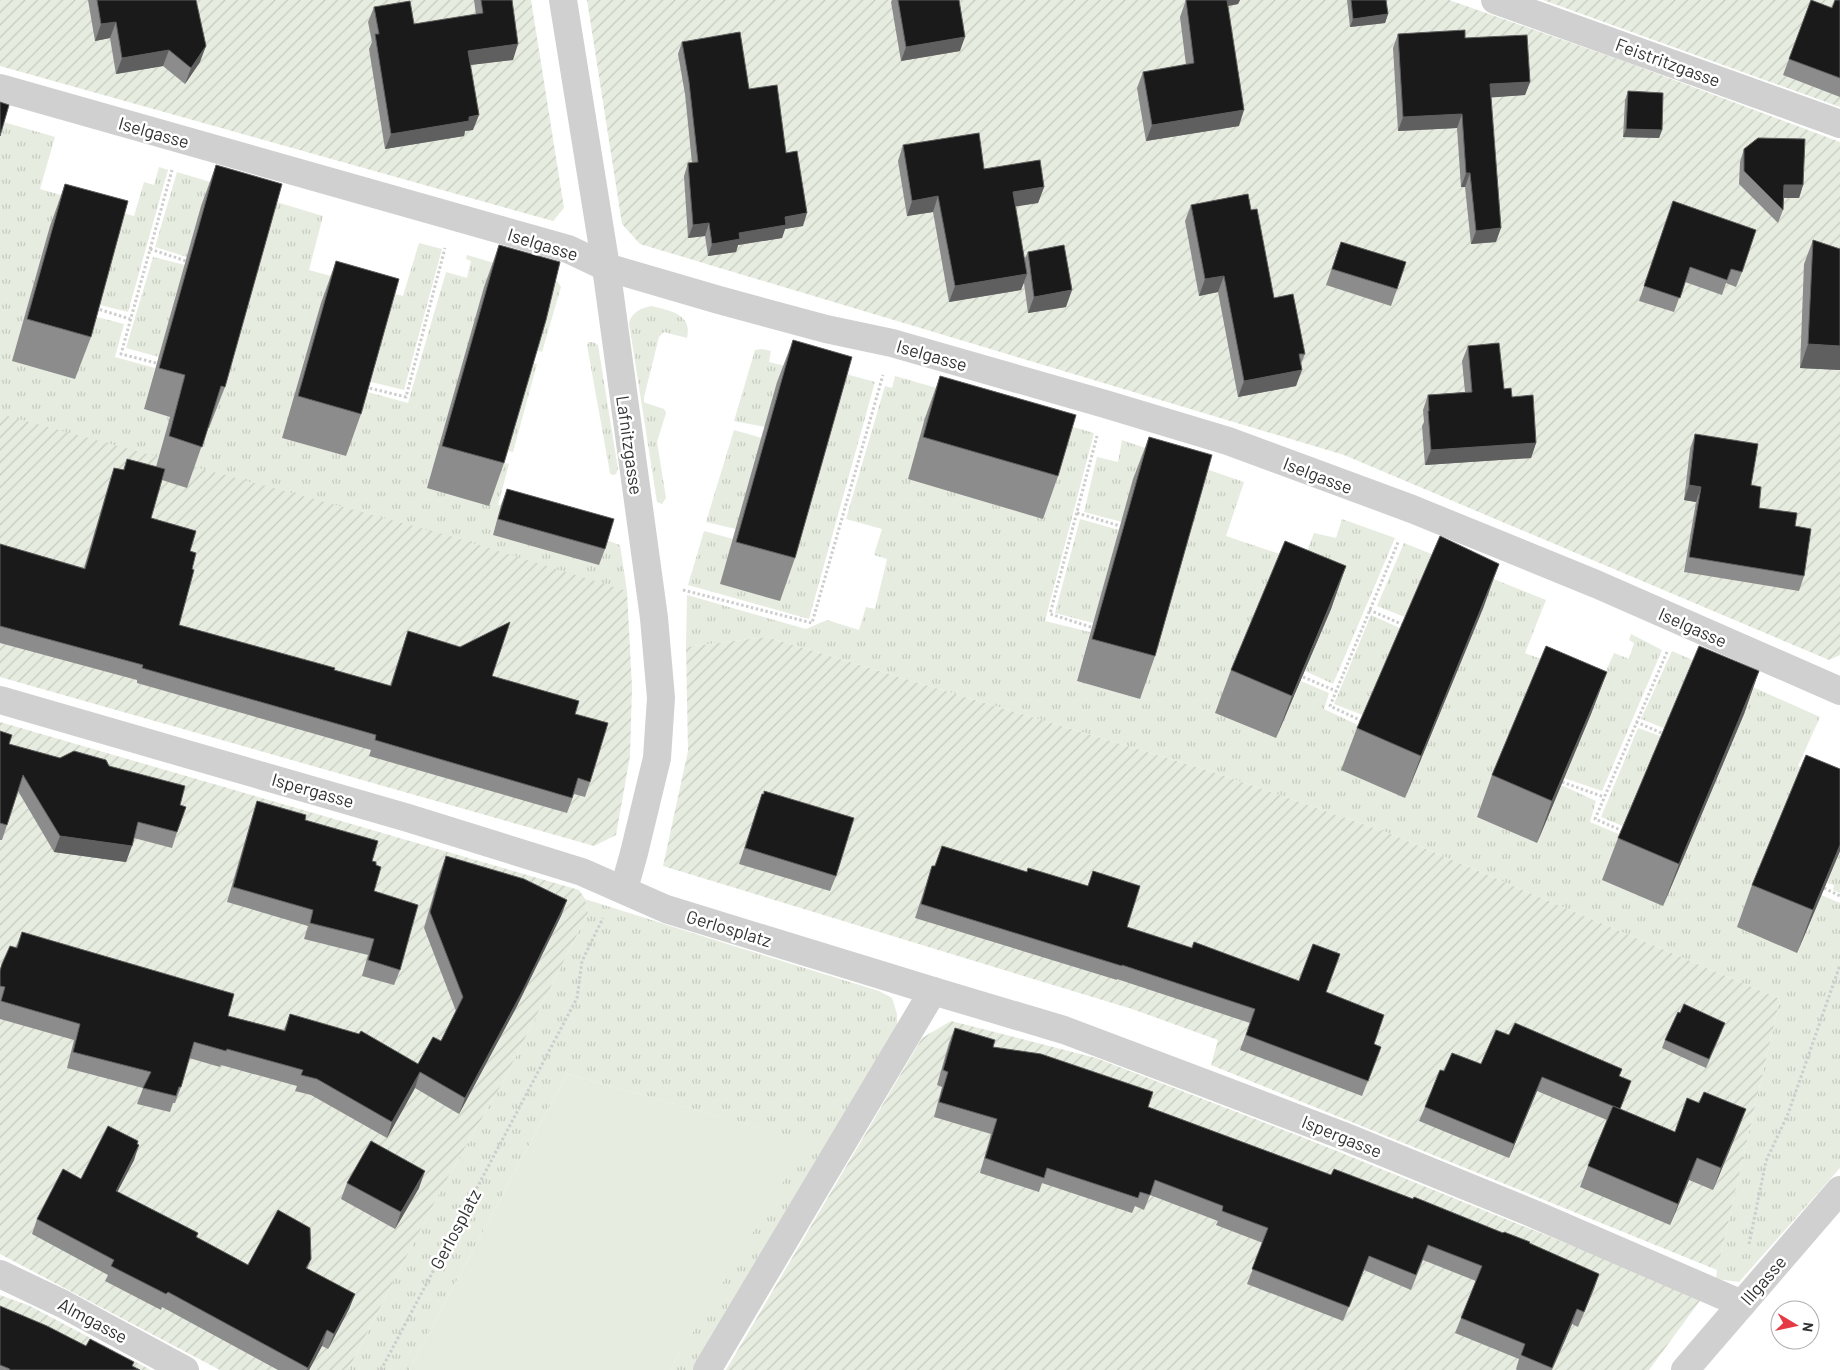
<svg xmlns="http://www.w3.org/2000/svg" width="1840" height="1370" font-family="Barlow,sans-serif">
	<defs>
		<pattern id="grass-tufts" width="24" height="20" patternUnits="userSpaceOnUse" patternTransform="scale(1.25)"><rect width="24" height="20" fill="#e6ecdf"/><path d="M3 7l-1-3M5 7V3M7 7l1-3M15 17l-1-3M17 17v-4M19 17l1-3" fill="none" stroke="#c6cbc0"/></pattern>
		<pattern id="garden-furrows" width="10" height="10" patternUnits="userSpaceOnUse" patternTransform="scale(1.25)"><rect width="10" height="10" fill="#e6ecdf"/><path d="M-1 1l2-2M0 10L10 0M9 11l2-2" fill="none" stroke="#c6cbc0"/></pattern>
	</defs>
	<rect width="100%" height="100%" fill="#fff"/>
	<g fill="url(#grass-tufts)">
		<path d="M0 121 55 137 40 189 134 216 144 182 154 185 159 167 168 170 128 312 96 304 93 316 124 324 115 357 155 368 144 409 209 428 201 206 187 257 155 247 177 172 323 216 309 270 403 296 419 243 442 249 404 390 367 381 283 438 346 456 364 391 408 403 446 272 467 278 471 261 466 259 467 255 557 281 561 287 542 352 534 349 502 462 509 464 498 505H501L493 535 606 540 620 545 627 591 0 416Z"/>
		<path d="M153 257 185 265 159 357 126 348Z"/>
		<path d="M652 306C670 311 693 314 687 338L664 332 659 337 644 397V402L646 403 664 409 666 413 657 442 666 498 662 504 657 502 629 323C632 312 641 308 652 306Z"/>
		<path d="M589 342H593L598 345 618 469 616 474 612 475 610 473 587 345Z"/>
		<path d="M762 349 771 351 769 362 805 371 806 363 875 382 809 619 688 585 704 531 733 539 720 584 780 600 765 427 734 421 755 350Z"/>
		<path d="M530 362 537 364 513 452 505 450Z"/>
		<path d="M895 376 1094 433 1045 621 1090 632 1077 681 1140 699 1122 522 1084 512 1097 457 1118 462 1122 440 1244 482 1226 536 1303 562 1314 533 1336 538 1342 519 1395 538 1333 684 1305 671 1331 609 1276 738 1301 681 1329 693 1324 709 1360 726 1405 798 1484 606 1407 618 1377 606 1404 543 1546 600 1525 653 1601 682 1614 653 1629 659 1634 643 1629 640 1631 634 1662 650 1602 791 1564 778 1561 785 1596 801 1590 822 1621 835 1666 729 1641 719 1672 651 1820 717 1798 766 1840 782 1821 895 1840 903V1168L1739 1282 1716 1279 1717 1270 1780 999 1391 834 1213 772 767 637 686 647 687 595 806 629 827 620 859 630 866 607 875 609 887 559 874 555 882 529 846 519 885 386 892 388Z"/>
		<path d="M734 430 762 438 736 529 706 522Z"/>
		<path d="M1080 519 1119 530 1093 623 1055 613Z"/>
		<path d="M1371 615 1402 629 1365 716 1334 704Z"/>
		<path d="M1638 728 1663 737 1625 827 1601 817Z"/>
		<path d="M1840 851V893L1833 890 1834 885 1827 883Z"/>
		<path d="M585 899 734 946 879 991 892 998 897 1014V1033L695 1370H670L807 1141 567 1074 409 1370H348L444 1184 504 1080 588 913Z"/>
	</g>
	<g fill="url(#garden-furrows)">
		<path d="M0 0H531L564 208 553 221 0 66Z"/>
		<path d="M587 0H1449L1626 62 1840 142V655L1829 660 1344 455 640 244 622 224Z"/>
		<path d="M1543 0H1840V107Z"/>
		<path d="M0 414 450 536 627 591 632 688 630 756 616 835 594 846 0 677Z"/>
		<path d="M767 637 1213 772 1391 834 1780 999 1717 1270 1211 1065 1218 1040 1132 1009 663 866 688 751 686 647Z"/>
		<path d="M0 722 579 890 585 899 588 913 504 1080 444 1184 348 1370H220L0 1254Z"/>
		<path d="M951 1021 1096 1058 1302 1137 1702 1298 1649 1370H726L922 1038Z"/>
		<path d="M0 1295 30 1306 151 1370H0Z"/>
	</g>
	<path fill="#e6ecdf" d="M567 1074 808 1141 670 1370H409Z"/>
	<g fill="none" stroke-linecap="round" stroke-linejoin="round">
		<g stroke="#cdcdcd" stroke-width="3" stroke-dasharray="2.5 2.5" stroke-linecap="butt">
			<path d="M150 249 186 261"/>
			<path d="M95 308 130 319"/>
			<path d="M156 363 121 354 172 170"/>
			<path d="M365 387 406 397 445 248"/>
			<path d="M1077 513 1120 526"/>
			<path d="M683 590 812 623 883 375"/>
			<path d="M1369 610 1404 625"/>
			<path d="M1091 627 1050 614 1097 436"/>
			<path d="M1303 677 1336 691"/>
			<path d="M1362 721 1330 706 1399 540"/>
			<path d="M1636 722 1664 734"/>
			<path d="M1562 782 1604 797"/>
			<path d="M1623 831 1595 819 1667 652"/>
			<path d="M1824 888 1840 896"/>
			<path d="M1749 1244 1766 1161 1788 1114 1840 965"/>
			<path d="M381 1370 577 998 582 961 603 918"/>
		</g>
		<g stroke="#d0d0d0" stroke-width="28">
			<path d="M563 0 606 267 654 618 661 698 657 758 634 853 624 889"/>
			<path d="M1495 0 1840 124"/>
			<path d="M0 88 568 249 606 267 719 300 826 329 892 343 1105 404 1228 441 1412 509 1596 584 1840 691"/>
			<path d="M0 700 408 818 582 872 666 909 933 991 707 1370"/>
			<path d="M933 991 1064 1030 1202 1082 1341 1135 1534 1214 1742 1304"/>
			<path d="M0 1274 63 1304 185 1370"/>
			<path d="M1685 1370 1840 1190"/>
		</g>
	</g>
	<g fill="#8c8c8c">
		<path d="M88 0H196L200 62 185 84 163 66 116 74 110 38 95 41Z"/>
		<path d="M474 0H512L513 60 470 65 473 130 465 131 464 136 385 149 369 49 372 42 368 22 374 7 414 24 476 15Z"/>
		<path d="M892 0H959L960 51 901 61 891 2Z"/>
		<path d="M1186 0H1240L1238 4 1228 6 1239 126 1146 141 1137 88 1143 72 1186 65 1180 17Z"/>
		<path d="M1347 0H1386L1388 14 1385 23 1350 27Z"/>
		<path d="M1811 0 1832 8 1840 0V97L1783 75Z"/>
		<path d="M1398 34 1465 38 1530 82 1525 95 1491 97 1496 242 1471 244 1465 187H1461L1457 128 1398 131 1393 48Z"/>
		<path d="M682 42 749 89 786 153 803 226 785 229 782 238 738 245 736 252 708 256 705 236 688 238 684 176 688 163H692L685 94 678 54Z"/>
		<path d="M1628 91 1662 130 1659 138 1623 137 1625 100Z"/>
		<path d="M903 145 1044 187 1038 203 1015 206 1024 260 1028 252 1066 307 1028 313 1024 283 1021 290 949 302 933 212 907 216 898 161Z"/>
		<path d="M1744 149 1803 185 1799 198H1783V210L1778 223 1739 184 1740 162Z"/>
		<path d="M216 165 225 387 209 428H208L187 488 162 480 151 518 190 551 192 569 179 625 390 686 408 631 492 676 575 714 590 782 585 797 574 794 567 813 369 756 371 750 137 683V680L0 643V544L84 568 109 483 114 468 123 470 127 459 156 467 170 417 144 409 201 206Z"/>
		<path d="M65 184 91 337 75 379 12 361 50 226Z"/>
		<path d="M1191 205 1251 210 1274 298 1305 354 1301 364 1296 386 1238 397 1218 292 1199 296 1185 221Z"/>
		<path d="M1668 216 1742 272 1736 287 1726 283 1722 295 1685 282 1674 312 1639 301Z"/>
		<path d="M1813 240 1840 249V370L1800 368 1804 264Z"/>
		<path d="M1341 242 1397 289 1391 306 1326 285Z"/>
		<path d="M499 245 504 463 489 506 427 488 484 287Z"/>
		<path d="M336 261 361 414 346 456 282 438 321 303Z"/>
		<path d="M793 340 795 558 780 601 720 584 777 382Z"/>
		<path d="M1468 346 1512 397 1536 443 1531 458 1425 465 1422 426 1424 422 1423 410 1428 395 1465 392 1462 361Z"/>
		<path d="M940 376 1058 476 1043 519 908 479 925 418Z"/>
		<path d="M1695 434 1751 485 1759 508 1804 576 1799 591 1684 572 1696 502 1684 500 1690 449Z"/>
		<path d="M1149 437 1155 656 1140 699 1077 681 1133 479Z"/>
		<path d="M507 489 605 549 599 565 493 535 501 505Z"/>
		<path d="M1346 566 1331 609 1276 738 1215 713 1231 670Z"/>
		<path d="M1484 606 1405 798 1341 770 1357 728Z"/>
		<path d="M1759 671 1744 714 1663 906 1602 880 1618 838Z"/>
		<path d="M1607 672 1591 714 1537 843 1477 817 1492 775Z"/>
		<path d="M0 731 9 744 60 758 109 766 180 805 177 832 172 848 134 838 126 862 54 852 18 791 7 825 2 840H0Z"/>
		<path d="M762 794 836 876 830 891 739 864Z"/>
		<path d="M257 801 305 820 372 861 374 891 400 970 394 985 362 976 368 955 304 939 308 926 227 902 252 817Z"/>
		<path d="M942 846 1027 872 1088 886 1093 871 1127 927 1326 992 1374 1044 1381 1047 1362 1096 1240 1050 1250 1023 1117 979V980L915 918 932 866H935Z"/>
		<path d="M1840 851 1797 953 1737 927 1752 885Z"/>
		<path d="M446 856 567 900 561 916 517 1006 459 1114 415 1088 387 1138 311 1095 295 1091 297 1086 221 1065 220 1067 189 1058 181 1087 175 1103H173L170 1112 137 1104 143 1088 67 1068 74 1040 0 1019V969L2 964 16 947 22 932 228 1016 284 1030 290 1014 418 1064 441 1041 456 1011 424 928 440 872Z"/>
		<path d="M955 1028 993 1047 1148 1107 1331 1175 1503 1233 1529 1243 1599 1274 1578 1327 1572 1324 1552 1370H1517L1516 1369 1519 1359 1455 1333 1476 1281 1423 1260 1411 1290 1364 1270 1343 1321 1247 1284 1263 1243 1216 1225 1218 1221 1150 1195 1144 1210 1135 1206 1132 1213 1042 1183 1039 1192 980 1173 991 1134 934 1117 942 1087 937 1085 949 1043Z"/>
		<path d="M1722 1031 1706 1068 1662 1048 1665 1040Z"/>
		<path d="M1509 1035 1622 1069 1619 1076 1631 1081 1620 1109 1675 1132 1738 1130 1713 1190 1689 1180 1670 1225 1580 1187 1588 1166 1607 1120 1537 1091 1509 1158 1419 1121 1425 1107 1444 1071 1481 1064Z"/>
		<path d="M137 1144 134 1160 117 1192 198 1233 197 1237 248 1265 311 1259 307 1269 355 1294 349 1309 328 1349 322 1346 309 1370H278L162 1307 161 1310 105 1281 108 1275 32 1234 37 1219 81 1179Z"/>
		<path d="M347 1183 419 1188 395 1229 341 1199Z"/>
		<path d="M0 1306 86 1346 133 1366 140 1370H0Z"/>
	</g>
	<g fill="#5f5f5f">
		<path d="M1209 0H1240L1238 4 1206 10Z"/>
		<path d="M1388 14 1385 23 1350 27 1353 19Z"/>
		<path d="M116 22 110 38 95 41 101 24Z"/>
		<path d="M965 37 960 51 901 61 906 47Z"/>
		<path d="M518 44 513 60 462 66 468 51Z"/>
		<path d="M206 46 200 62 185 84 191 68Z"/>
		<path d="M169 50 163 66 116 74 122 58Z"/>
		<path d="M1530 82 1525 95 1485 98 1490 84Z"/>
		<path d="M1244 110 1239 126 1146 141 1152 125Z"/>
		<path d="M1462 114 1457 128 1398 131 1403 117Z"/>
		<path d="M479 115 473 130 465 131 464 136 385 149 391 134Z"/>
		<path d="M1626 129 1662 130 1659 138 1623 137Z"/>
		<path d="M1466 173H1470L1465 187H1461Z"/>
		<path d="M1784 185H1803L1799 198H1779Z"/>
		<path d="M1044 187 1038 203 1007 208 1013 192Z"/>
		<path d="M938 196 933 212 907 216 912 201Z"/>
		<path d="M807 213 803 226 785 229 782 238 738 245 736 252 708 256 712 244 739 233 785 217Z"/>
		<path d="M709 223 705 236 688 238 693 225Z"/>
		<path d="M1501 228 1496 242 1471 244 1476 231Z"/>
		<path d="M1027 274 1021 290 949 302 955 286Z"/>
		<path d="M1224 276 1218 292 1199 296 1205 279Z"/>
		<path d="M1072 290 1066 307 1028 313 1034 297Z"/>
		<path d="M1808 344 1840 346V370L1800 368Z"/>
		<path d="M1302 370 1296 386 1238 397 1244 381Z"/>
		<path d="M1536 443 1531 458 1425 465 1431 450Z"/>
		<path d="M1689 485 1701 487 1696 502 1684 500Z"/>
		<path d="M1499 564 1484 606 1405 798 1421 756Z"/>
		<path d="M1346 566 1331 609 1276 738 1292 696Z"/>
		<path d="M1759 671 1744 714 1663 906 1679 864Z"/>
		<path d="M1607 672 1591 714 1537 843 1552 801Z"/>
		<path d="M60 836 132 846 126 862 54 852Z"/>
		<path d="M1840 845V851L1797 953 1813 910Z"/>
		<path d="M567 900 561 916 517 1006 459 1114 465 1098Z"/>
		<path d="M420 1072 415 1088 387 1138 392 1122Z"/>
		<path d="M1542 1077 1537 1091 1509 1158 1514 1144Z"/>
		<path d="M1746 1109 1738 1130 1713 1190 1721 1168Z"/>
		<path d="M139 1145 134 1160 110 1206 116 1191Z"/>
		<path d="M1697 1158 1689 1180 1670 1225 1678 1204Z"/>
		<path d="M425 1171 419 1188 395 1229 401 1212Z"/>
		<path d="M1599 1274 1594 1289 1578 1327 1584 1312Z"/>
		<path d="M355 1294 349 1309 328 1349 334 1334Z"/>
		<path d="M1577 1309 1572 1324 1552 1370Z"/>
		<path d="M327 1330 322 1346 309 1370H307Z"/>
	</g>
	<g fill="#1a1a1a" stroke="#5f5f5f">
		<path d="M97 0H196L206 46 191 68 169 50 122 58 116 22 101 24Z"/>
		<path d="M481 0H512L518 44 468 51 479 115 469 117V121L391 134 375 34H379L374 7 410 1 414 24 483 13Z"/>
		<path d="M898 0H959L965 37 906 47Z"/>
		<path d="M1186 0H1227L1244 110 1152 125 1143 72 1194 63Z"/>
		<path d="M1351 0H1386L1388 14 1353 19Z"/>
		<path d="M1811 0 1832 8 1835 0H1840V78L1789 59Z"/>
		<path d="M1465 30V38L1527 35 1530 82 1490 84 1501 228 1476 231 1470 173H1466L1462 114 1403 117 1398 34Z"/>
		<path d="M740 32 749 89 777 85 786 153 797 151 807 213 785 217 786 225 739 233 740 239 712 244 709 223 693 225 688 163 698 162 689 82 682 42Z"/>
		<path d="M1628 91 1663 93 1662 130 1626 129Z"/>
		<path d="M0 102 9 105 0 136Z"/>
		<path d="M979 133 984 169 1040 160 1044 187 1013 192 1027 274 955 286 938 196 912 201 903 145Z"/>
		<path d="M1758 138 1805 139 1803 185H1784L1783 210 1744 171V149Z"/>
		<path d="M216 165 282 184 225 387 221 386 202 447 169 436 185 375 159 368Z"/>
		<path d="M65 184 128 201 91 337 27 319Z"/>
		<path d="M1248 194 1251 210 1257 209 1274 298 1293 294 1305 354H1299L1302 370 1244 381 1224 276 1205 279 1191 205Z"/>
		<path d="M1673 201 1756 230 1742 272 1731 269 1727 280 1690 267 1680 298 1644 286Z"/>
		<path d="M1813 240 1840 249V346L1808 344Z"/>
		<path d="M1341 242 1406 262 1397 289 1332 269Z"/>
		<path d="M499 245 560 262 546 320 504 463 442 446Z"/>
		<path d="M1064 245 1072 290 1034 297 1028 252Z"/>
		<path d="M336 261 399 279 361 414 298 396Z"/>
		<path d="M793 340 852 357 795 558 736 542Z"/>
		<path d="M1499 343 1504 389 1511 388 1512 397 1533 395 1536 443 1431 450 1428 411H1429L1428 395 1472 392 1468 346Z"/>
		<path d="M940 376 1076 415 1058 476 923 437Z"/>
		<path d="M1695 434 1758 444 1751 485 1761 487 1759 508 1797 513 1795 526 1811 529 1804 576 1689 557 1701 487 1689 485Z"/>
		<path d="M1149 437 1212 455 1155 656 1092 639Z"/>
		<path d="M127 459 165 469 151 518 196 531 190 551 196 553 192 569 194 570 179 625 335 668 334 670 391 686 408 631 460 647 510 622 492 676 579 701 575 714 608 723 590 782 578 778 572 798 375 740 376 735 142 668 143 665 0 626V544L85 569 114 468 124 470Z"/>
		<path d="M507 489 614 519 605 549 498 519Z"/>
		<path d="M1440 536 1499 564 1421 756 1357 728Z"/>
		<path d="M1285 541 1346 566 1292 696 1231 670Z"/>
		<path d="M1546 646 1607 672 1552 801 1492 775Z"/>
		<path d="M1699 646 1759 671 1679 864 1618 838Z"/>
		<path d="M0 731 12 735 9 744 60 758 74 751 106 760 109 766 185 786 180 805 186 807 177 832 138 822 132 846 60 836 23 775 7 825 0 823Z"/>
		<path d="M1806 755 1840 769V845L1813 910 1752 885Z"/>
		<path d="M764 791 854 818 836 876 745 848 762 794H764Z"/>
		<path d="M257 801 306 815 305 820 378 841 372 861 376 862V865L381 867 374 891 418 905 400 970 368 960 374 939 310 923 313 910 233 887Z"/>
		<path d="M942 846 1027 872 1028 868 1088 886 1093 871 1140 886 1127 927 1192 948 1194 942 1299 981 1313 944 1340 954 1326 992 1384 1015 1374 1044 1381 1047 1368 1081 1246 1035 1255 1009 1122 965V966L921 904 932 866H935Z"/>
		<path d="M446 856 524 879 567 900 523 990 465 1098 420 1072 392 1122 317 1079 301 1075 303 1070 227 1049 226 1051 194 1042 181 1087H179L176 1096 143 1088 151 1072 73 1052 80 1024 1 1001 5 987 0 986V971L2 964 10 946 17 948 22 932 234 994 228 1016 285 1031 290 1014 359 1034 361 1031 418 1064 433 1037 441 1041 463 997 430 912Z"/>
		<path d="M1684 1004 1725 1023 1709 1059 1665 1040 1678 1012 1680 1013Z"/>
		<path d="M1515 1023 1622 1069 1619 1076 1631 1081 1620 1109 1542 1077 1514 1144 1425 1107 1440 1070 1444 1071 1452 1053 1481 1064 1496 1030 1509 1035Z"/>
		<path d="M955 1028 995 1040 993 1047 1041 1054 1153 1092 1148 1107 1331 1175 1334 1169 1413 1199 1414 1197 1503 1233 1504 1232 1530 1242 1529 1243 1599 1274 1584 1312 1577 1309 1552 1368 1521 1355 1525 1344 1461 1318 1482 1266 1428 1245 1416 1275 1369 1256 1349 1307 1252 1269 1268 1228 1222 1211 1223 1206 1155 1180 1150 1195 1140 1192 1138 1198 1047 1168 1044 1178 985 1158 997 1119 939 1102 948 1072 943 1070Z"/>
		<path d="M1704 1092 1746 1109 1721 1168 1697 1158 1678 1204 1588 1166 1613 1106 1675 1132 1687 1098 1699 1103Z"/>
		<path d="M108 1126 138 1141 137 1144 139 1145 116 1191 198 1233 196 1237 248 1265 278 1210 310 1228 311 1259 306 1268 355 1294 334 1334 327 1330 308 1368 168 1292 166 1294 111 1266 114 1260 37 1219 63 1169 81 1179Z"/>
		<path d="M371 1141 425 1171 401 1212 347 1183Z"/>
		<path d="M0 1306 47 1326 86 1346 90 1339 134 1362 132 1366 140 1370H9L10 1369 0 1365Z"/>
	</g>
	<g text-anchor="middle" dominant-baseline="central" stroke-width="5" stroke-linejoin="round" paint-order="stroke">
		<g font-size="18" fill="#333" stroke="#fff">
			<text transform="translate(1668 62) rotate(20)">Feistritzgasse</text>
			<text transform="translate(154 132) rotate(16)">Iselgasse</text>
			<text transform="translate(543 244) rotate(17)">Iselgasse</text>
			<text transform="translate(932 355) rotate(16)">Iselgasse</text>
			<text transform="translate(630 445) rotate(82)">Lafnitzgasse</text>
			<text transform="translate(1318 475) rotate(21)">Iselgasse</text>
			<text transform="translate(1693 627) rotate(24)">Iselgasse</text>
			<text transform="translate(313 790) rotate(16)">Ispergasse</text>
			<text transform="translate(729 928) rotate(17)">Gerlosplatz</text>
			<text transform="translate(1342 1136) rotate(22)">Ispergasse</text>
			<text transform="translate(455 1229) rotate(-62)">Gerlosplatz</text>
			<text transform="translate(1763 1280) rotate(-49)">Illgasse</text>
			<text transform="translate(93 1320) rotate(28)">Almgasse</text>
		</g>
	</g>
	<g transform="translate(1795 1325) rotate(99)"><circle r="24" fill="#ffffff" stroke="#adadad"/>
	<path d="M0-4L9 19L0 12L-9 19Z" fill="#e63946"/>
	<text y="-8" font-size="14" font-weight="bold" text-anchor="middle" fill="#333333">N</text>
	</g>
</svg>
